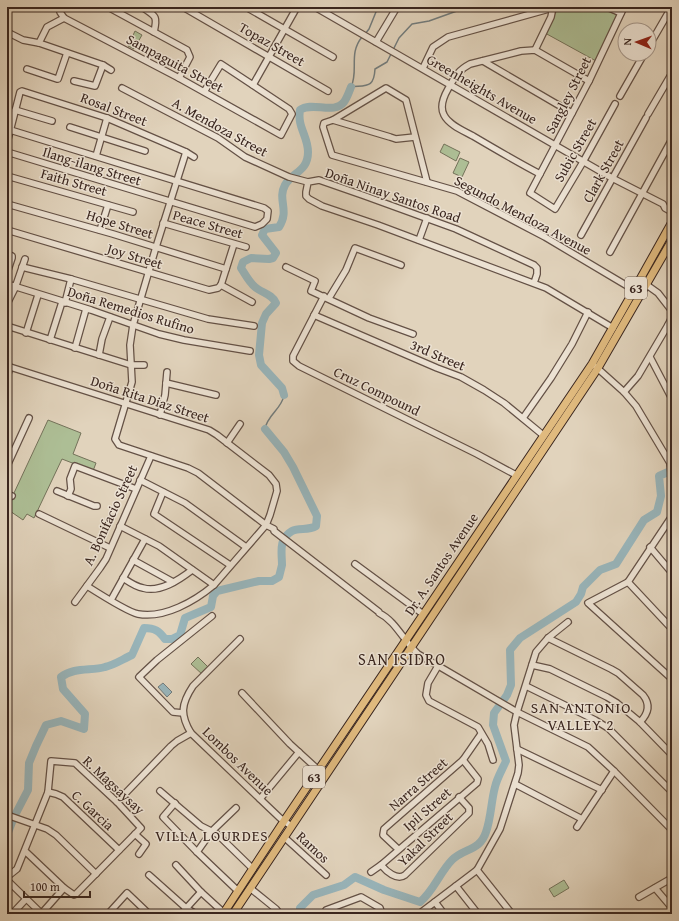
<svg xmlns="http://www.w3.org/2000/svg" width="679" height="921" font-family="'Gentium Book Plus',serif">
	<rect width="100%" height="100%" fill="#e1d3bc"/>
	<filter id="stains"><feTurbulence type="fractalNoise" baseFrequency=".005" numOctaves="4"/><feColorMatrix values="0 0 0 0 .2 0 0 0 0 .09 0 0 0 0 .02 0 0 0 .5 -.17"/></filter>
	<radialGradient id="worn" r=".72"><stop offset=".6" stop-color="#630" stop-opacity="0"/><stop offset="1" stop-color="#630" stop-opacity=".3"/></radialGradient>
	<g fill="#adbe95" stroke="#74725a">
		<path d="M565 7H601L617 15 596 61 545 33 557 10Z"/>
		<path d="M135 31 142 35 134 49 128 46Z"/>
		<path d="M444 144 460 152 456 161 440 152Z"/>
		<path d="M460 158 469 162 462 177 453 173Z"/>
		<path d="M48 420 81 433 73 454 96 463 93 471 62 459 34 518 27 514 23 520 7 509V508Z"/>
		<path d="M198 657 209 668 203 675 191 664Z"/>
		<path d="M564 880 569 888 554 897 549 889Z"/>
	</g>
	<path fill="#98b5bb" stroke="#727c7d" d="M163 683 172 692 167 697 158 687Z"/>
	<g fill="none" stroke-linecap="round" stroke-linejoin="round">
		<g stroke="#727c7d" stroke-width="1.5">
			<path d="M365 34 369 29 378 7"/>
			<path d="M351 87C367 85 374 88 375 69L387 62 399 38 412 24 429 21 468 7"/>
			<path d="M351 87C359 71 348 54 362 37"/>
			<path d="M265 429C267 415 282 409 284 395"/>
		</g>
		<g stroke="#98b5bb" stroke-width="8">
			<path d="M284 395 282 388 261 365 259 355 262 323 266 314 276 303C272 294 262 293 255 287 249 282 245 274 241 268L243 262 251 258 269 259 273 258 276 253 262 235 265 229 279 227C290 210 277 200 285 185 292 172 308 172 308 152 308 136 297 127 300 110 312 101 334 115 344 102 347 98 349 92 351 87"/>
			<path d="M7 835 14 817 28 790 29 763 36 746 46 725 61 721 84 729 85 714 63 689 61 677C74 667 91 671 105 667 114 665 123 659 132 655L144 628C155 628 159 631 165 639H172L180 635 185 618 211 607 213 596 217 591 259 581H272L279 577C280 573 281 569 282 565 282 553 278 539 292 531 299 527 308 531 316 526L317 516 293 467 284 452 265 429"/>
			<path d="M302 914 300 908 313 895 344 885 355 877 384 890 420 902C433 892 440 872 452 860 464 848 480 851 486 832 491 818 491 802 495 787 497 778 502 770 506 761L493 725 494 713 507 695 511 685 510 650 520 638 576 602 581 594 583 587 600 570 616 564 644 520 657 512 661 496 659 476 668 472 672 473"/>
		</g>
		<g stroke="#645146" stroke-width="8">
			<g id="minor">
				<path d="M61 7 60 12 64 18 179 78 281 135 292 114 289 109 221 64 204 92"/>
				<path d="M108 7 187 50 190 57 179 78"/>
				<path d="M142 7C155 16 158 15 154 32"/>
				<path d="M183 7 328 91"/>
				<path d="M246 7 333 57"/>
				<path d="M315 7 612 178 663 204 665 208 672 212"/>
				<path d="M607 7 621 13"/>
				<path d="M64 18 47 27 39 43 103 65 111 70"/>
				<path d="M7 32 23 40 39 43"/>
				<path d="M376 42 397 7"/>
				<path d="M649 46 671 8"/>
				<path d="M535 50 551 17 552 12 551 7"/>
				<path d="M483 61 572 113"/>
				<path d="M423 68 433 47 448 37 556 7"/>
				<path d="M27 69 57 79H58L67 53"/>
				<path d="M74 81 95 86 103 65"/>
				<path d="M253 85 297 7"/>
				<path d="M122 88 218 138 245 157 289 177 308 182"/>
				<path d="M620 96 644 54"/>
				<path d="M615 104 583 162 555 209 530 193 589 81 624 7"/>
				<path d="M15 110 52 121"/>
				<path d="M648 114 672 73"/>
				<path d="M333 120 386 88 406 100 427 182"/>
				<path d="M70 127 145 151"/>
				<path d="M7 129 264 208 268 211 267 219 262 224 255 227 7 152"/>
				<path d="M415 137 396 139 390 137 333 120 324 123 323 127 332 155 457 191 545 237 634 290"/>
				<path d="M7 143 20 92 22 91 107 118 186 152 194 157"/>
				<path d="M186 152 156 247 133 325 130 345 132 382 115 439 119 445 188 468 198 473 266 525 274 529V531L379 612V613C396 621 404 642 418 654L517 712 588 747 614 771 672 830"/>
				<path d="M96 156 107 118"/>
				<path d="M540 174C517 162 495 149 473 136 464 131 449 125 444 115 439 106 444 96 448 89 455 77 457 71 470 64L521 51 535 50 589 81"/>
				<path d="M7 176 133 212"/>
				<path d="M7 204 113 234 226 269"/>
				<path d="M163 223 246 247"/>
				<path d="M7 230 209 290 218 288 221 285"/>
				<path d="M100 230 108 205"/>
				<path d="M581 235 646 118"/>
				<path d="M419 240 427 218"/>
				<path d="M610 252 672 139"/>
				<path d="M7 254 12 256V258L7 273"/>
				<path d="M22 267 71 279 208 319 254 326"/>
				<path d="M286 267 315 281 311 291 369 318 413 334"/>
				<path d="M534 283 537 274V268L534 265 456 229 365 196 319 180 308 182 306 192V196L309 199 322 206 378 225 546 288 613 328"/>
				<path d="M644 283 658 293 672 311"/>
				<path d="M7 284 91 310 159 334 184 340 250 351"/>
				<path d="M221 285 234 244"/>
				<path d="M221 285 252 302"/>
				<path d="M324 296 293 356V361L299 366 477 454 516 475"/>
				<path d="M329 298 346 270 355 248 401 265"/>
				<path d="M65 303 71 279"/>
				<path d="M7 304 15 288 25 259"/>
				<path d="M314 315 437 368 461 377 484 390 504 403 543 435"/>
				<path d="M672 317 668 325 672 332"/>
				<path d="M7 326 131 365H144"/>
				<path d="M26 333 38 295"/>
				<path d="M50 340 62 302"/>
				<path d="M75 348 86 309"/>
				<path d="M99 355 102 339 110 317"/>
				<path d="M650 357 672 399"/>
				<path d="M7 366 209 430 217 435 269 475 276 484 277 491 270 515 266 525 214 585C195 601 164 619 138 614 128 612 98 593 87 586"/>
				<path d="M595 366 624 392 636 406 670 463 672 481"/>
				<path d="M7 377 10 367"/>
				<path d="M166 383 216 395"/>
				<path d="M624 392 638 376 668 325"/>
				<path d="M160 415 165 395 167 372"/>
				<path d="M523 418 551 378 572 344 588 312"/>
				<path d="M227 443 240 424"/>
				<path d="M7 466 29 418"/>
				<path d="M140 480 185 503 246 547"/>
				<path d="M57 491 94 506H97"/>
				<path d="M163 492 154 514 230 565"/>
				<path d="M7 494 12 496"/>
				<path d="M68 496 71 489 70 479 75 466 136 489"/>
				<path d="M39 514 110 548"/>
				<path d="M672 516 628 582 588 603 672 679"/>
				<path d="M120 526 159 546 214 585"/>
				<path d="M650 547 672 573"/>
				<path d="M133 560 173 582"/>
				<path d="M355 564 423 614"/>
				<path d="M123 578C129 582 136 587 143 588 160 593 179 580 192 570"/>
				<path d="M628 582 672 629"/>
				<path d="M111 600 145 539"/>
				<path d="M75 602 100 568 106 559 151 456"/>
				<path d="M548 638 611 669 618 673 643 695C651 705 648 714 640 722"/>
				<path d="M240 639 193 686C181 704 180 715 191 733L260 799 280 818 291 826"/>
				<path d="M532 665 550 669 607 697 617 703 640 722 672 755"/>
				<path d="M438 666 428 683 426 695 429 701 478 727 488 744 493 760"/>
				<path d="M526 686 595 720 608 728 672 792"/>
				<path d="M242 693 290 744 325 776"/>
				<path d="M183 713 173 712 139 677 157 660 212 616"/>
				<path d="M517 749 602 790"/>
				<path d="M515 784 582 819"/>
				<path d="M160 791 201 826 217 834 253 869"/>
				<path d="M48 792 56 794 63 797 119 850"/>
				<path d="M260 799 299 752"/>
				<path d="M117 802 171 746 177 741 191 733"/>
				<path d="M175 803 163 817 197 852 238 891"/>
				<path d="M7 815 47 829 56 835 96 874"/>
				<path d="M577 827 614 771"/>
				<path d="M135 834 146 844 139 854"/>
				<path d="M284 837 326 875"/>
				<path d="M398 849 383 835 384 829 463 760 481 734"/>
				<path d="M197 852 212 831 236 808"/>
				<path d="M176 865 201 892 224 913"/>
				<path d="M381 865C386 871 397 881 405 875L469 813V808L459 797"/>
				<path d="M477 870 512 914"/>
				<path d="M371 872 381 865 477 783 478 779 463 760"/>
				<path d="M149 875 186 908 196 914"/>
				<path d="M7 877 17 869 48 792 51 761 75 763 117 802 141 828 76 894 74 895 64 888 25 851"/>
				<path d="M7 880 41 913"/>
				<path d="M456 886 478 914"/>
				<path d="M250 888 276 909 280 914"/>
				<path d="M655 888 672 908"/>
				<path d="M639 897 672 878"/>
				<path d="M435 902 444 914"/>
				<path d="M12 914 26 899"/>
				<path d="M41 914 64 888"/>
				<path d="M108 914 127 893 149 914"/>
				<path d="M181 914 201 892"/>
				<path d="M324 914 326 910 361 897 380 908 382 914"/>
				<path d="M419 914 477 870 500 829 518 773 519 765 514 725 517 712 536 652 548 638 568 622"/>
			</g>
		</g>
		<g stroke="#3a261f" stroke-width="9">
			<g id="major">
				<path d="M223 914 284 821 592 364 634 290 672 222"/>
				<path d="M233 914 598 368 672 240"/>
			</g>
		</g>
		<use href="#minor" stroke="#ece2d3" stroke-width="5.5"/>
		<use href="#major" stroke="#e0ba7e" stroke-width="7"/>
	</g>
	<g text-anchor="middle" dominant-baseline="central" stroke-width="3" stroke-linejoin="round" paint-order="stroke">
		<g fill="#ece2d3" stroke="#6f5e55" stroke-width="1">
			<rect x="625" y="277" width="22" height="22" rx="3"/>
			<rect x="303" y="766" width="22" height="22" rx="3"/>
		</g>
		<g font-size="13" font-weight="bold" fill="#3a261f">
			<text x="636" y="288">63</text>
			<text x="314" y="777">63</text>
		</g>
		<g font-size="14" fill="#3a261f" stroke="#ece2d3">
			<text transform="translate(272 44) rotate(30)">Topaz Street</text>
			<text transform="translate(175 63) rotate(28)">Sampaguita Street</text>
			<text transform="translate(482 89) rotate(30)">Greenheights Avenue</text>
			<text transform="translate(568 95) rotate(-63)">Sangley Street</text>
			<text transform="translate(114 109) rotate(21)">Rosal Street</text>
			<text transform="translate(220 127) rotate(29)">A. Mendoza Street</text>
			<text transform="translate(575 150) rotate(-60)">Subic Street</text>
			<text transform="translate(92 166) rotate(17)">Ilang-ilang Street</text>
			<text transform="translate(603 171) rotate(-61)">Clark Street</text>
			<text transform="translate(74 182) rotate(16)">Faith Street</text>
			<text transform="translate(393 195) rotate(19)">Doña Ninay Santos Road</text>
			<text transform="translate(523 215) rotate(28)">Segundo Mendoza Avenue</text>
			<text transform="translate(120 224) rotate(17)">Hope Street</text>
			<text transform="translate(208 224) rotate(16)">Peace Street</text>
			<text transform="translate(135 256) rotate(17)">Joy Street</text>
			<text transform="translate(131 310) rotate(17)">Doña Remedios Rufino</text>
			<text transform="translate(438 355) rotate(23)">3rd Street</text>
			<text transform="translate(377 391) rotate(26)">Cruz Compound</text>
			<text transform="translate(150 399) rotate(18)">Doña Rita Diaz Street</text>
			<text transform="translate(110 515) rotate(-65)">A. Bonifacio Street</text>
			<text transform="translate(441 564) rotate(-56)">Dr. A. Santos Avenue</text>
			<text transform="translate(238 761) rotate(44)">Lombos Avenue</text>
			<text transform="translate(418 784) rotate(-41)">Narra Street</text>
			<text transform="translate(114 785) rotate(43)">R. Magsaysay</text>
			<text transform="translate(427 809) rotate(-41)">Ipil Street</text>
			<text transform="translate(93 810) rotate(43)">C. Garcia</text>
			<text transform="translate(425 839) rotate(-44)">Yakal Street</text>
			<text transform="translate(313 847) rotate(43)">Ramos</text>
		</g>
		<g font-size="15" letter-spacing="1" fill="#3a261f" stroke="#ece2d3">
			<text x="581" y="707">SAN ANTONIO<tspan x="581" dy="17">VALLEY 2</tspan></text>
			<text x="212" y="835">VILLA LOURDES</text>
		</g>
		<g font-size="16" letter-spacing="1" fill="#3a261f" stroke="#ece2d3">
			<text x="402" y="659">SAN ISIDRO</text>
		</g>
	</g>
	<rect width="679" height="921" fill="none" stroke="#e1d3bc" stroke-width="24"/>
	<rect x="8" y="8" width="663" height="905" fill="none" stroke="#3a261f" stroke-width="2"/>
	<rect x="12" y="12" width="655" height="897" fill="none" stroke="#3a261f"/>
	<g transform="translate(637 42) rotate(272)"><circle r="19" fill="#ece2d3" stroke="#a5978b"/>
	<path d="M0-3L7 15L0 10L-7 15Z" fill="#8f2418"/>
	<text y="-6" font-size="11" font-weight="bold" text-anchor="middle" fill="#3a261f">N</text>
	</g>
	<path d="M24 891v6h66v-6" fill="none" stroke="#3a261f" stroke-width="2"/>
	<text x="30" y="891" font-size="12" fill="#3a261f" stroke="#ece2d3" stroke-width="3" paint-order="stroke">100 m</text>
	<rect width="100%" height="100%" filter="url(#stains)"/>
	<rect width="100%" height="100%" fill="url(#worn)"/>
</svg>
